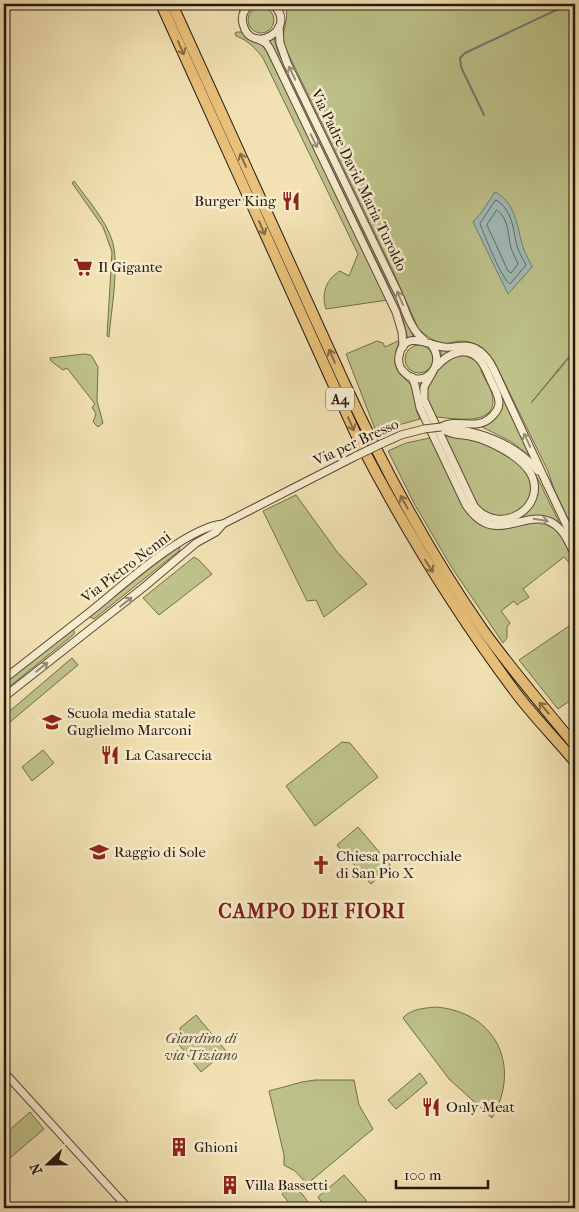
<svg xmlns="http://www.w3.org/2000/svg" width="579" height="1212" font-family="'IM FELL French Canon',serif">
	<rect width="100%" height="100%" fill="#f2e2b3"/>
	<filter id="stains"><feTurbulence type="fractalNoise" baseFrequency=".004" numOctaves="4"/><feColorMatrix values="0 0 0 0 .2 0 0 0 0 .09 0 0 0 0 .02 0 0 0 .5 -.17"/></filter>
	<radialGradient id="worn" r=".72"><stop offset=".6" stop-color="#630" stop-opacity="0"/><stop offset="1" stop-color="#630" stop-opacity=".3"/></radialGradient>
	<g fill="#bec28a" stroke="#716d4c">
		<path d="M285 4H575V349L531 403 575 351V534L554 489 548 471 495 363C488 350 476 341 460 341 454 341 448 345 441 343 433 341 424 334 418 328L392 269 285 47C279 31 291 21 285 4Z"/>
		<circle cx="261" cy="20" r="13"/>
		<path d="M237 32H241L250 40 262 45 267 52 388 300 326 309C321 294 326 279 340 271L349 276 358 254 263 58C256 49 248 40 236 36L235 33Z"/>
		<path d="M274 38 278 52 400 304 413 336 408 339 403 319 386 280 277 56 269 42Z"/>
		<path d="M74 181C87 199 105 219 112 240 120 264 111 311 109 337L107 336 112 252 103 227 72 183Z"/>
		<path d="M400 340 396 351 395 363 400 374 411 385 418 409 416 410 420 419 395 426 377 434 346 354 377 341 383 343 385 347Z"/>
		<circle cx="419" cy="359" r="14"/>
		<path d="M461 348C475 349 482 354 490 365L534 459 510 441 482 427C491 423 498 419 501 408 504 398 499 387 494 378 484 356 467 339 442 358L440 349 446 350Z"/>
		<path d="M84 354 91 355 98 367 97 401 103 423 98 427 93 422 96 414 92 407 95 404 67 368 63 370 51 361 50 358Z"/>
		<path d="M464 355 475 360 482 368 481 371C485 380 493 391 493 400 494 427 452 418 436 417 433 411 428 406 427 400 424 381 445 356 464 355Z"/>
		<path d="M416 382H424L421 391C434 419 446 447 458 476 462 485 466 499 472 507 485 521 503 526 520 517L537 483V477L562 528 534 516 513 522 494 524 472 509 421 405Z"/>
		<path d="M445 436C472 435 526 453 531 484 535 510 502 525 482 511 480 509 477 504 475 502Z"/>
		<path d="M430 438C440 456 460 508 474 518 481 524 492 529 502 529 509 529 514 526 520 524 543 517 559 526 569 547 573 555 577 561 574 568L564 557 523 589 529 597C526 600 521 601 517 605L514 601 501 611 510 623 507 627V638L503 643 452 568 415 505 388 451 406 443Z"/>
		<path d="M296 495 338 553 367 584 324 617 316 600 307 601 263 511Z"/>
		<path d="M177 547H180L179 551 94 619 90 617V614Z"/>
		<path d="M194 557 199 560 212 574 159 615 143 598Z"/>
		<path d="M575 622V697L558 709 519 660Z"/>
		<path d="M73 630 75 632 73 635 4 691V682Z"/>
		<path d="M72 658 78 665 4 727V716Z"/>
		<path d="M342 742 350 743 378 777 315 826 286 786Z"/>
		<path d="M43 750 54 763 32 781 22 767Z"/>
		<path d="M358 827 391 866 371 884 337 845Z"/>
		<path d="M436 1007C496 1012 522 1066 492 1118L449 1079 403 1018C410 1009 425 1008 436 1007Z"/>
		<path d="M196 1015 226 1051 201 1072 176 1041 181 1035 180 1028Z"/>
		<path d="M420 1073 427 1083 396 1109 388 1100Z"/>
		<path d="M315 1080H354L359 1105 373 1129 307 1184 295 1171 284 1165V1155L269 1091 302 1082Z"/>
		<path d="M30 1112 44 1129 4 1163V1128L7 1132Z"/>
		<path d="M344 1175 366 1200 364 1208H326L318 1197Z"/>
		<path d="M290 1185H295L309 1203 306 1208H293L282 1194Z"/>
	</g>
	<path fill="#a0bbb8" stroke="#6e7a74" d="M495 192C515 202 517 225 522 244 524 252 529 259 532 267L508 294 473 222 481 213Z"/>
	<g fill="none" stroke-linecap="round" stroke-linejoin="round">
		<g stroke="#626a64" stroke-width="1">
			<path d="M496 200C513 210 513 230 517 246 519 253 523 259 526 265L510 284C501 278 485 236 480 224Z"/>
			<path d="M497 210C509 218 508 236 511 248 513 254 516 259 518 264L511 273 508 271 487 225Z"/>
		</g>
		<path stroke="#6e7a74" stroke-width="2" d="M484 115 461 67 460 58 465 53 569 4"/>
		<g stroke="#584a38" stroke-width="9">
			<g id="minor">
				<path d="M251 4C244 9 241 16 243 24 251 58 301 27 272 4"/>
				<path d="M279 27 280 43 287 63 399 295C406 311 410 329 424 340"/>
				<path d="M258 39 266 43 270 49 396 312 402 332 403 347"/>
				<path d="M431 344C448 365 423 391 405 373 400 369 398 362 399 356 404 328 429 346 444 347 451 348 457 346 463 346 477 345 487 356 493 368L547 484"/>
				<path d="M437 366C448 353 467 345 480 360 485 366 488 374 491 381 494 387 499 395 499 403 499 409 494 415 489 419 475 430 457 418 441 427"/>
				<path d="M432 373 424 387V400L474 506C499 537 548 508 531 474 521 456 489 440 470 436 459 434 449 435 441 427"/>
				<path d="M412 377 415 385 420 408 466 505C498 553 530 498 560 529 567 536 571 547 575 556"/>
				<path d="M442 427C478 431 514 442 538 471"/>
				<path d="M381 444 401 435 424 429"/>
				<path d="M546 482 575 543"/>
				<path d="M4 679C33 656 62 634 91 611 121 587 186 527 223 524"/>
				<path d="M4 697 144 587 196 543 216 532 223 524 356 456"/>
				<path d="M4 1072 128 1208"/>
			</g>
		</g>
		<g stroke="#24180f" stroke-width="12">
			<g id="highway">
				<path d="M161 4 358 439C404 528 456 613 516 693 534 717 556 739 575 762"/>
				<path d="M172 4 343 380C383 467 428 551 483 630 512 670 544 708 575 745"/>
			</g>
		</g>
		<use href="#minor" stroke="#f7ecce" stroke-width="7"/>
		<use href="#highway" stroke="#e9c17a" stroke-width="10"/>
		<g stroke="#584a38" stroke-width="9" stroke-linecap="butt">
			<g id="minor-bridge">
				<path d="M424 429 441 427"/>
				<path d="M356 456 381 444"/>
			</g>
		</g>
		<use href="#minor-bridge" stroke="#f7ecce" stroke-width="7"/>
	</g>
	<defs><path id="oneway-shaft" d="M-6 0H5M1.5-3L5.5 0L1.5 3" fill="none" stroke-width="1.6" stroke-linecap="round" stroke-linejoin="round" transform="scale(1.25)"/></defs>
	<g stroke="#866c44">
		<use href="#oneway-shaft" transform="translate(181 48) rotate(66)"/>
		<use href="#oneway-shaft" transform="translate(243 160) rotate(-114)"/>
		<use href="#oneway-shaft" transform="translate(262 228) rotate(66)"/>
		<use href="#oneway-shaft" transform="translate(332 356) rotate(-114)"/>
		<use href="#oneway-shaft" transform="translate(351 424) rotate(66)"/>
		<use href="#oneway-shaft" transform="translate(404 502) rotate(-119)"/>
		<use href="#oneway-shaft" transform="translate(429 566) rotate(57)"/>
		<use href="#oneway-shaft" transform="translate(544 708) rotate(-130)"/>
	</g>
	<g stroke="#988d78">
		<use href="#oneway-shaft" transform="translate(292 73) rotate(-116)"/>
		<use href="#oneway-shaft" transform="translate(314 141) rotate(64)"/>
		<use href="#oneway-shaft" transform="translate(400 298) rotate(-114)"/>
		<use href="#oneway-shaft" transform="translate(527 440) rotate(-115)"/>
		<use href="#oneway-shaft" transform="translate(541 520) rotate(10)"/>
		<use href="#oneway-shaft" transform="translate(126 602) rotate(-38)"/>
		<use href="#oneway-shaft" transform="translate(42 667) rotate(-38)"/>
	</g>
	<defs>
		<g id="restaurant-bare" transform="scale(1.5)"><path d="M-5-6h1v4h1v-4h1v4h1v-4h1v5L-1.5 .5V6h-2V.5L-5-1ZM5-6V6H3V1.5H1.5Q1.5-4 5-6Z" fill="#8f2418" stroke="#f7ecce" stroke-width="2.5" paint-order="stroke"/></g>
		<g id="supermarket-bare" transform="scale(1.5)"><path d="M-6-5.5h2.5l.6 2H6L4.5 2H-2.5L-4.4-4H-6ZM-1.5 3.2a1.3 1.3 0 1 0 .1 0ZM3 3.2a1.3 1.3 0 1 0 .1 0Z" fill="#8f2418" stroke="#f7ecce" stroke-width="2.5" paint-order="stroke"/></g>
		<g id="school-bare" transform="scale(1.5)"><path d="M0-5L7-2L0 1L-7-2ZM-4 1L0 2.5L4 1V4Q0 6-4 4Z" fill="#8f2418" stroke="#f7ecce" stroke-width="2.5" paint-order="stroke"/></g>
		<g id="church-bare" transform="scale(1.5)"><path d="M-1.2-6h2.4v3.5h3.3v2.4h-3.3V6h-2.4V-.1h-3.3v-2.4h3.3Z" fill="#8f2418" stroke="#f7ecce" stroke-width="2.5" paint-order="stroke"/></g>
		<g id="building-bare" transform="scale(1.5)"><path d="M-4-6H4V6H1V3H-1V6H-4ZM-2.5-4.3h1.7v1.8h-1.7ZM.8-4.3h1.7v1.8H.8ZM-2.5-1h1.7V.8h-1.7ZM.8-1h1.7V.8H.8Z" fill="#8f2418" stroke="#f7ecce" stroke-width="2.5" paint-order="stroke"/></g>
	</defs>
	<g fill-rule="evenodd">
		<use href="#restaurant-bare" x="291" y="201"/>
		<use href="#supermarket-bare" x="83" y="267"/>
		<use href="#school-bare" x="52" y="722"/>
		<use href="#restaurant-bare" x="110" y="755"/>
		<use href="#school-bare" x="99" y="852"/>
		<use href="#church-bare" x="321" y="865"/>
		<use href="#restaurant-bare" x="431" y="1107"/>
		<use href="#building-bare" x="179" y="1147"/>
		<use href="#building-bare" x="230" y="1185"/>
	</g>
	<g text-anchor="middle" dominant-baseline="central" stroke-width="5" stroke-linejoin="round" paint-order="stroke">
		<rect fill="#f7ecce" stroke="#635848" stroke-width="1" x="326" y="387.5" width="28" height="23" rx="4"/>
		<g font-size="14" font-weight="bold" fill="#24180f">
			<text x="340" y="399">A4</text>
		</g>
		<g font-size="15" fill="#24180f" stroke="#f7ecce">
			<text transform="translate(359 180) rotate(64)">Via Padre David Maria Turoldo</text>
			<text transform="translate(356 442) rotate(-25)">Via per Bresso</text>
			<text transform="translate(126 567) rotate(-37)">Via Pietro Nenni</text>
		</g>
		<g font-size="15" fill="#24180f" stroke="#f7ecce" text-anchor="start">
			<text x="276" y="201" text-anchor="end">Burger King</text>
			<text x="98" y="267">Il Gigante</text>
			<text x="67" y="713">Scuola media statale<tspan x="67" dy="17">Guglielmo Marconi</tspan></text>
			<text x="125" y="755">La Casareccia</text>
			<text x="114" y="852">Raggio di Sole</text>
			<text x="336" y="856">Chiesa parrocchiale<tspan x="336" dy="17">di San Pio X</tspan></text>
			<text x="446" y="1107">Only Meat</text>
			<text x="194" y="1147">Ghioni</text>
			<text x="245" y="1185">Villa Bassetti</text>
		</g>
		<g font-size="15" font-style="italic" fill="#524b34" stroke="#f7ecce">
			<text x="201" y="1038">Giardino di<tspan x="201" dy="17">via Tiziano</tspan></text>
		</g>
		<g font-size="20" font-weight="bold" letter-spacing="1" fill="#7a1f14" stroke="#f7ecce">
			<text x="312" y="911">CAMPO DEI FIORI</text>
		</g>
	</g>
	<rect width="579" height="1212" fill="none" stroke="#f2e2b3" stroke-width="20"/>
	<rect x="5" y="5" width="569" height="1202" fill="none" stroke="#24180f" stroke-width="2.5"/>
	<rect x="10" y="10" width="559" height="1192" fill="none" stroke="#24180f"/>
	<g transform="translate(48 1164) rotate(248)" stroke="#f7ecce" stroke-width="4" paint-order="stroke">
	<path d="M0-4L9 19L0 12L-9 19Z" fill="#24180f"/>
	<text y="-8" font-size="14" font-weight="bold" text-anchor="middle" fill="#24180f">N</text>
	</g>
	<path d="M396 1180v8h92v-8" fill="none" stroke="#24180f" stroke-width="2.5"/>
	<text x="404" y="1180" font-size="15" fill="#24180f" stroke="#f7ecce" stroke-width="4" paint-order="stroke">100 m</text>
	<rect width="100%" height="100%" filter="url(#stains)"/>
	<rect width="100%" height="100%" fill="url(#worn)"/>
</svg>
